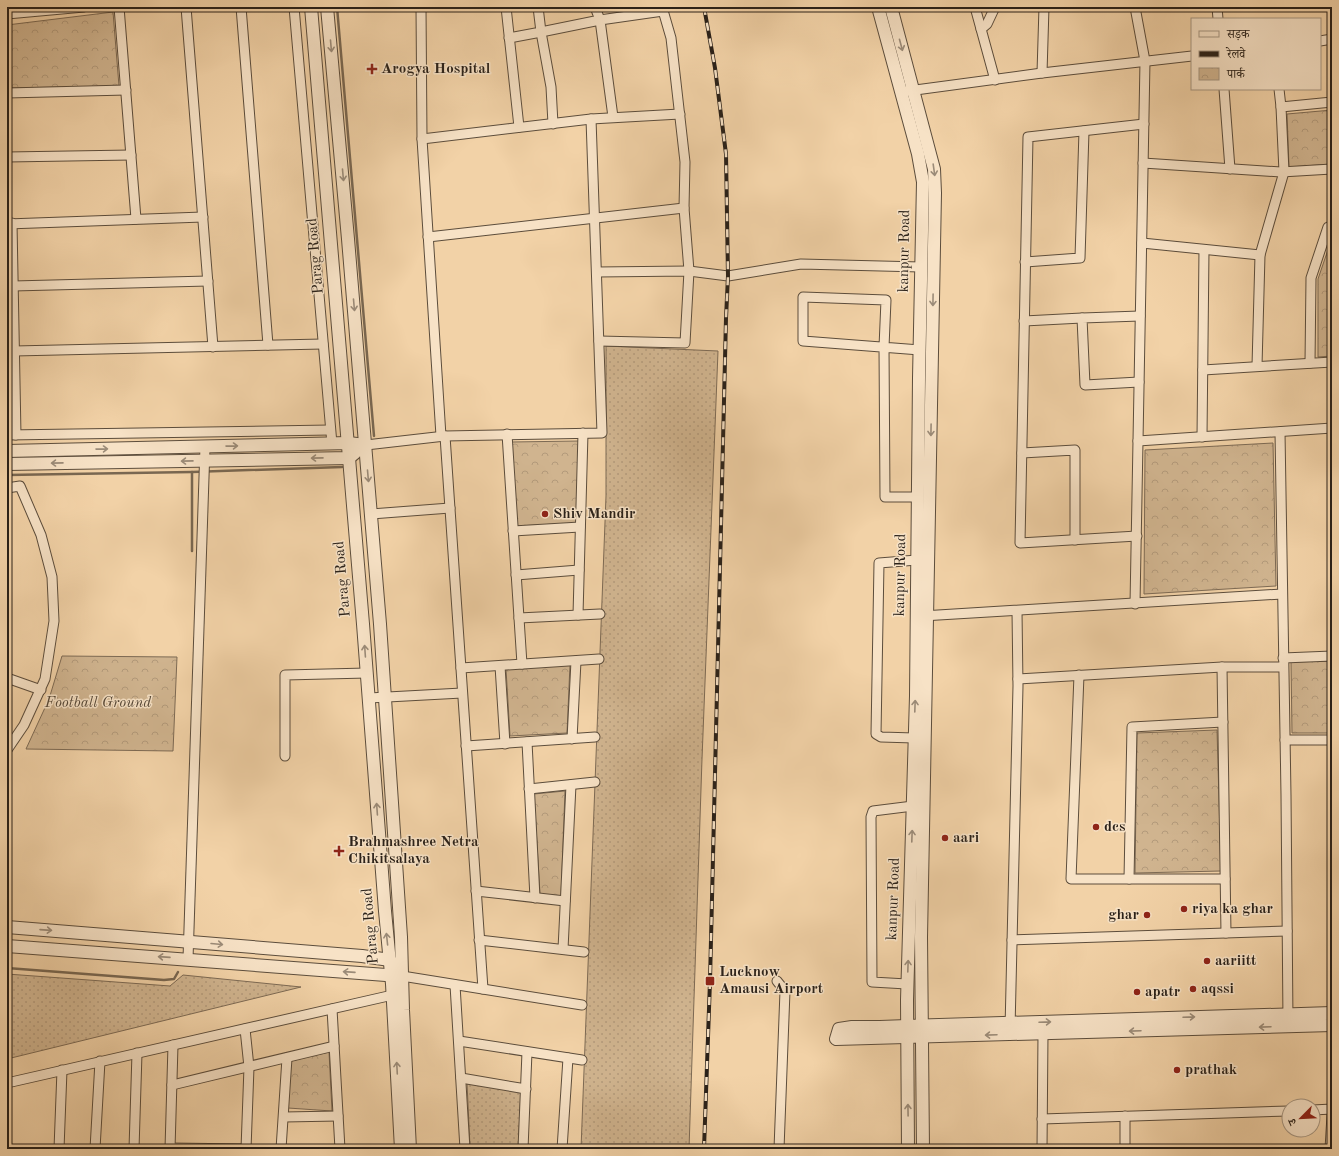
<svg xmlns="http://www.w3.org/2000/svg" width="1339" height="1156" font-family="'Old Standard TT','Noto Serif Devanagari',serif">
	<defs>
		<pattern id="grass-dots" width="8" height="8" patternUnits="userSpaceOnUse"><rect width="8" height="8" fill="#d0b48f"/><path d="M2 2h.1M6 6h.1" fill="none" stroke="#b39a7b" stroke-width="1.8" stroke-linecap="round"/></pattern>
		<pattern id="park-crowns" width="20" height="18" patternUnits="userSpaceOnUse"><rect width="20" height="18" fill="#d0b48f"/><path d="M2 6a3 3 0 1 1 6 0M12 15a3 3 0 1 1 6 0" fill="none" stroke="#b39a7b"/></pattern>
	</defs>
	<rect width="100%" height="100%" fill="#f2d2a7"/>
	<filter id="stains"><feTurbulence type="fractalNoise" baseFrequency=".005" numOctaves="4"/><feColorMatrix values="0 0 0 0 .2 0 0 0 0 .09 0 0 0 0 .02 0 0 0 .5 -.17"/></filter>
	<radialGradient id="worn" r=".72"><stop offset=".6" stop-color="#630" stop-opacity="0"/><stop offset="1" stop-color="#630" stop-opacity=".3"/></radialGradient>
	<g fill="url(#grass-dots)" stroke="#7d6a54">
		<path d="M606 346 718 351 702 759 689 1149H581L606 496Z"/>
		<path d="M7 974 170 986 183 975 301 987 7 1059Z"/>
		<path d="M467 1083 521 1092 518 1149 470 1147Z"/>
	</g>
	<g fill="url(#park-crowns)" stroke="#7d6a54">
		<path d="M113 12 119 86 7 88V25Z"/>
		<path d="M1332 110V164L1289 167 1287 114Z"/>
		<path d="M1332 238V356L1318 357V279Z"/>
		<path d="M579 441 577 523 516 526 511 442Z"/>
		<path d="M1273 443 1276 586 1144 594 1145 450Z"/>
		<path d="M62 656 177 657 173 751 26 749 49 699Z"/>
		<path d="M1332 661V733H1292L1291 662Z"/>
		<path d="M570 664 567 733 510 736 506 669Z"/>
		<path d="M1217 730 1221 871 1135 873 1137 733Z"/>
		<path d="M565 791 561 896 540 894 534 794Z"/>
		<path d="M329 1052 332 1111 288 1108 291 1061Z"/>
	</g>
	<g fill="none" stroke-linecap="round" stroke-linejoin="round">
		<g stroke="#796751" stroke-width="2.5">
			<path d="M337 7 374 436"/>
			<path d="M7 475 192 472 342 467"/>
			<path d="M192 551V472"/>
			<path d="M7 968 164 980 174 979 178 972"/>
		</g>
		<g stroke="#5c4d3c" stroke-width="11">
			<g id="minor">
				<path d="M119 7 136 219"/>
				<path d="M186 7 213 347"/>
				<path d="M241 7 268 345"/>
				<path d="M294 7 332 444"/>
				<path d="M421 7 422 139 441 436"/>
				<path d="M506 7 519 127"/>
				<path d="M975 7 995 80"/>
				<path d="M1135 7 1145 61 1135 604"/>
				<path d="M1217 7 1218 19"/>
				<path d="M7 14 84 7"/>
				<path d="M981 29 987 24 995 7"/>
				<path d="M509 38 541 32 538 7"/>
				<path d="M1320 41 1332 39"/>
				<path d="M1042 73 1044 7"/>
				<path d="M1224 89 1230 169"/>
				<path d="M1279 89 1281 107"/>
				<path d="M908 91 1042 73 1192 56"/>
				<path d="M7 93 126 90"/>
				<path d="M613 117 600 20 663 11"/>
				<path d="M553 124 551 87 541 32 600 20 595 7"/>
				<path d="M422 139 591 119 680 114"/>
				<path d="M7 157 131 155"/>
				<path d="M1143 163 1281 172 1332 169"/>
				<path d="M12 223 16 435"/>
				<path d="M7 224 203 217"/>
				<path d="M428 237 684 208"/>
				<path d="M1142 243 1260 255"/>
				<path d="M1025 262 1080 258 1084 131"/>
				<path d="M597 272 689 271 728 276 801 264 921 267"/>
				<path d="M13 286 208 281"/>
				<path d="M1024 321 1082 318"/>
				<path d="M599 341 685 343 689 271 684 208 685 162 671 38 662 7"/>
				<path d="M14 351 323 344"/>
				<path d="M1310 363 1311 278 1328 227 1332 226"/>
				<path d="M1257 366 1260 255 1284 172 1281 107 1332 102"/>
				<path d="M1203 370 1332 362"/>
				<path d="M1139 382 1085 385 1082 318 1140 316"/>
				<path d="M1280 432 1286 795 1288 1021"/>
				<path d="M507 434 522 664"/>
				<path d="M7 435 330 430"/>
				<path d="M445 436 483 989"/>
				<path d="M1202 437 1204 250"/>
				<path d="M1138 441 1332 428"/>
				<path d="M366 445 445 436 602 433 591 119"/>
				<path d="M1022 453 1075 450V540"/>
				<path d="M7 488 20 486 41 535 52 577 54 621 45 679 24 725 7 750"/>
				<path d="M917 497H885L884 347 886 300 803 297V341L920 350"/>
				<path d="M371 514 450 508"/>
				<path d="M513 531 580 527"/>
				<path d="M1137 536 1020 543 1028 137 1144 124"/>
				<path d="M516 575 579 570"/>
				<path d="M578 615 583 433"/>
				<path d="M922 616 1282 594"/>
				<path d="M519 618 600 614"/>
				<path d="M1283 658 1332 656"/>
				<path d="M500 666 505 744"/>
				<path d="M1222 667 1226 933"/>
				<path d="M461 668 599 659"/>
				<path d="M1079 675 1071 879H1225"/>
				<path d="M7 678 41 690"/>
				<path d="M1018 679 1222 667H1283"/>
				<path d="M369 698 462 693"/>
				<path d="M914 738 881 737 876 734 879 563 917 560"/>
				<path d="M572 739 576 661"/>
				<path d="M1285 740H1332"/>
				<path d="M527 742 535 898"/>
				<path d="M466 746 595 737"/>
				<path d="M285 756V675L367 673"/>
				<path d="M529 789 595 782"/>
				<path d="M1129 879 1132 727 1223 722"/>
				<path d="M476 891 565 901"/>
				<path d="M479 940 584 952"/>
				<path d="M1012 940 1287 931"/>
				<path d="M563 949 571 785"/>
				<path d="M188 959 205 447"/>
				<path d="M402 976 582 1005"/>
				<path d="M777 981 785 991 779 1149"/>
				<path d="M907 984 872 982 871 817 873 811 913 806"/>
				<path d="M455 985 465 1149"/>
				<path d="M332 1009 340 1149"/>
				<path d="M245 1029 249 1067 246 1149"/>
				<path d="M1010 1029 1018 686 1017 611"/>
				<path d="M459 1041 582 1060"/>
				<path d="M461 1078 526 1089"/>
				<path d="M7 1083 397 994"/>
				<path d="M172 1085 334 1046"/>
				<path d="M1313 1110 1332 1109"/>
				<path d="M284 1117 338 1116"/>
				<path d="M1042 1119 1289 1111"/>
				<path d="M170 1148 249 1149"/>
				<path d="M59 1149 62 1070"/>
				<path d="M95 1149 100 1061"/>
				<path d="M134 1149 137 1053"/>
				<path d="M170 1149 173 1045"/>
				<path d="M281 1149 287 1058"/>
				<path d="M523 1149 527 1052"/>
				<path d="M562 1149 568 1058"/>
				<path d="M1042 1149 1043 1034"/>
				<path d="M1125 1149V1116"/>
				<path d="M1330 1149 1332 1115"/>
			</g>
		</g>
		<g stroke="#5c4d3c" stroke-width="14">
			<g id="tertiary">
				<path d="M311 7 363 624 385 911 392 984 401 1149"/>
				<path d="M327 7 348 239 380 624 401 937 403 1010 410 1149"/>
				<path d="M878 7 918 154 923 182 919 378 916 696 907 1000 908 1149"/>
				<path d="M891 7 934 169 935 193 921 937 923 1149"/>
				<path d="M7 451 348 443 366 445"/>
				<path d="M7 464 349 458 355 453"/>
				<path d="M7 927 362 956 390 960 394 966"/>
				<path d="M7 946 399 976"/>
				<path d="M1332 1013 907 1026 880 1027H852L839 1029 836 1039 1332 1025"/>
			</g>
		</g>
		<use href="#minor" stroke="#f7e2c6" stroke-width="9"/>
		<use href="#tertiary" stroke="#f7e2c6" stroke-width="12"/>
		<g stroke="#2a2119" stroke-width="4">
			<path id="rail" d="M704 7 715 68 726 154 728 276 726 318 710 981 704 1149"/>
		</g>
		<use href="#rail" stroke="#f7e2c6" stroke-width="2.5" stroke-dasharray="8" stroke-linecap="butt"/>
	</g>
	<defs><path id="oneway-shaft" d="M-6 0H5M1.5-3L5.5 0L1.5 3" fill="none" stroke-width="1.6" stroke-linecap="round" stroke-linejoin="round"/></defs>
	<g stroke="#9b8b78">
		<use href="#oneway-shaft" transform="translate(901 45) rotate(75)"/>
		<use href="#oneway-shaft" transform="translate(331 46) rotate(85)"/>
		<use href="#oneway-shaft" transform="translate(934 170) rotate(82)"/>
		<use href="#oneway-shaft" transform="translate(343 175) rotate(85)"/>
		<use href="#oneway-shaft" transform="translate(933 300) rotate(91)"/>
		<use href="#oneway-shaft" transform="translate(354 305) rotate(85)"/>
		<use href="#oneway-shaft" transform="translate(931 430) rotate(91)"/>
		<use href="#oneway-shaft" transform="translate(232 446) rotate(-1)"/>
		<use href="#oneway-shaft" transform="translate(102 449) rotate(-1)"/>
		<use href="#oneway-shaft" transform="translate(317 458) rotate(179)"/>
		<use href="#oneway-shaft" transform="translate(187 461) rotate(179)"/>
		<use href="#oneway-shaft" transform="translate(57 463) rotate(179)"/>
		<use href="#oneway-shaft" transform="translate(368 476) rotate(85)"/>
		<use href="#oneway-shaft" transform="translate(365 651) rotate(-94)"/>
		<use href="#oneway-shaft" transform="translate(915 706) rotate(-88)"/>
		<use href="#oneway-shaft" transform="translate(377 809) rotate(-94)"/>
		<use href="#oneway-shaft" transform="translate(912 836) rotate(-88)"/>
		<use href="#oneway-shaft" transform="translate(46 930) rotate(4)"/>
		<use href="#oneway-shaft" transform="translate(387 939) rotate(-96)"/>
		<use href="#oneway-shaft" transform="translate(217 944) rotate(5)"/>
		<use href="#oneway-shaft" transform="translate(164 957) rotate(-176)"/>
		<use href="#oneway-shaft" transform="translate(908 966) rotate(-88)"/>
		<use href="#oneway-shaft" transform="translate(349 972) rotate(-176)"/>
		<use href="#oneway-shaft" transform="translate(1189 1017) rotate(-2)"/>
		<use href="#oneway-shaft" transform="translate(1045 1022) rotate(-2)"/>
		<use href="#oneway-shaft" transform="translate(1265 1027) rotate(178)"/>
		<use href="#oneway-shaft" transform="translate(1135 1031) rotate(178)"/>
		<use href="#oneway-shaft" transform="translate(991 1035) rotate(178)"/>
		<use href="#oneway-shaft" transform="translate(397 1068) rotate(-93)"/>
		<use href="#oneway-shaft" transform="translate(908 1110) rotate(-91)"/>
	</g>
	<g fill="#8f2418" stroke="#f7e2c6" stroke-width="1.5">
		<path d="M370 63h4v4h4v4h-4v4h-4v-4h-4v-4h4z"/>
		<circle cx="545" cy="514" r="4"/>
		<circle cx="1096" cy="827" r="4"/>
		<circle cx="945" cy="838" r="4"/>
		<path d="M337 845h4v4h4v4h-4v4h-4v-4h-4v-4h4z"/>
		<circle cx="1184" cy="909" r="4"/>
		<circle cx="1147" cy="915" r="4"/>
		<circle cx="1207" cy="961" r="4"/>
		<rect x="705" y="976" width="10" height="10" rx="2"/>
		<circle cx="1193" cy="989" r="4"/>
		<circle cx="1137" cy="992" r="4"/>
		<circle cx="1177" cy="1070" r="4"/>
	</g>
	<g text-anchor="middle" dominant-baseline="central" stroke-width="3" stroke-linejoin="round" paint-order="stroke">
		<g font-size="15" font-weight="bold" fill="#2a2119" stroke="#f7e2c6" text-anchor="start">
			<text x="381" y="69">Arogya Hospital</text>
			<text x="553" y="514">Shiv Mandir</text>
			<text x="1104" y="827">dcs</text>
			<text x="953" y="838">aari</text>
			<text x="348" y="842">Brahmashree Netra<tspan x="348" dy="17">Chikitsalaya</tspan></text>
			<text x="1192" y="909">riya ka ghar</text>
			<text x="1139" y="915" text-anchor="end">ghar</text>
			<text x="1215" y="961">aariitt</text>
			<text x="719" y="972">Lucknow<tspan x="719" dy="17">Amausi Airport</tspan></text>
			<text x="1201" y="989">aqssi</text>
			<text x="1145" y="992">apatr</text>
			<text x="1185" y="1070">prathak</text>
		</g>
		<g font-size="15" fill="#2a2119" stroke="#f7e2c6">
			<text transform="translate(905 251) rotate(-89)">kanpur Road</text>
			<text transform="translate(316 256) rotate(-95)">Parag Road</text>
			<text transform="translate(901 575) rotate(-89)">kanpur Road</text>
			<text transform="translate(343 579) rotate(-95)">Parag Road</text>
			<text transform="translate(894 899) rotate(-88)">kanpur Road</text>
			<text transform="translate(371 926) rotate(-95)">Parag Road</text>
		</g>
		<g font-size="15" font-style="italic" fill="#544636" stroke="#f7e2c6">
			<text x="98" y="703">Football Ground</text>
		</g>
	</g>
	<rect width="1339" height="1156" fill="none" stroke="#f2d2a7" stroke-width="24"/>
	<rect x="8" y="8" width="1323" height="1140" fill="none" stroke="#2a2119" stroke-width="2"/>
	<rect x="12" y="12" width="1315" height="1132" fill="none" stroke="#2a2119"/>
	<rect x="1191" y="18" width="130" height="72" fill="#f7e2c6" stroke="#a59581"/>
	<rect x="1199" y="31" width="20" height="6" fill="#f7e2c6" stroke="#a59581"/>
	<text x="1227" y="38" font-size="12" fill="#2a2119">सड़क</text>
	<rect x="1199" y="51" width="20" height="6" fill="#2a2119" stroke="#a59581"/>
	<text x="1227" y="58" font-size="12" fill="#2a2119">रेलवे</text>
	<rect x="1199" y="68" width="20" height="12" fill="url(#park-crowns)" stroke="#a59581"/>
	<text x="1227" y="78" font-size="12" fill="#2a2119">पार्क</text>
	<g transform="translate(1301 1118) rotate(246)"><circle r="19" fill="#f7e2c6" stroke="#a59581"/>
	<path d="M0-3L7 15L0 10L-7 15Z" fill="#8f2418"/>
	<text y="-6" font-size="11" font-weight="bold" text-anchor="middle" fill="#2a2119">उ</text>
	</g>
	<rect width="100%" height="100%" filter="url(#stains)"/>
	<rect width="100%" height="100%" fill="url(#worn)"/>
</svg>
